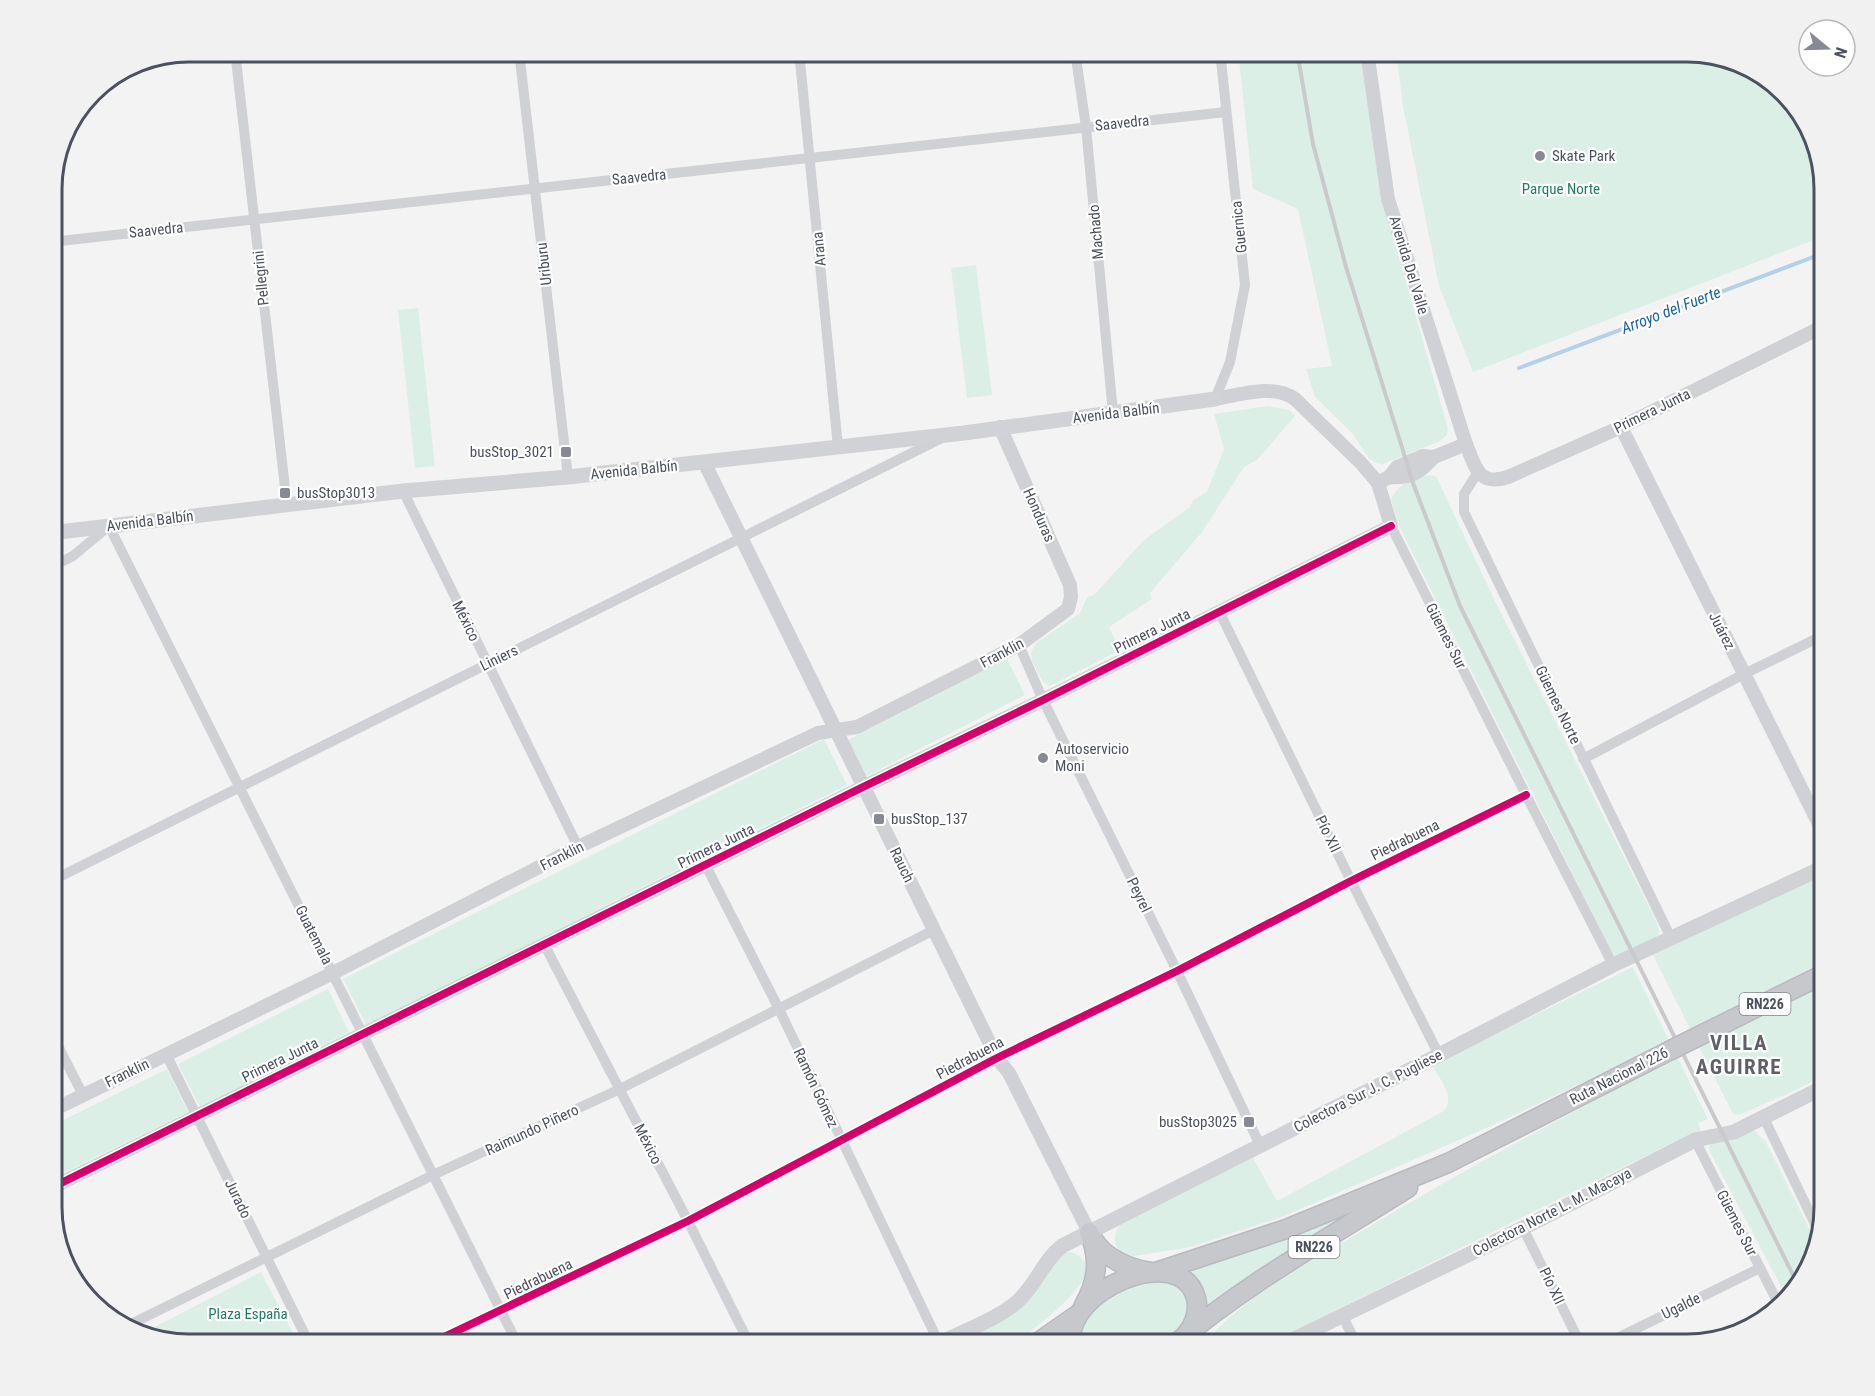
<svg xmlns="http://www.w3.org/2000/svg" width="1875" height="1396" font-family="'Roboto Condensed',sans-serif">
	<rect width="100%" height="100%" fill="#f4f3f3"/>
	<g fill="#dbefe7">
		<path d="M1238 51H1361L1380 190 1448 429 1447 435 1440 441 1383 464 1376 463 1369 459 1352 433 1315 397 1306 369 1332 366 1298 209 1253 189Z"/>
		<path d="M1396 51H1687L1770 80 1810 128 1824 188V236L1473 372 1439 286 1403 106Z"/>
		<path d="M976 265 992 395 967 398 951 268Z"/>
		<path d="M418 308 435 466 415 468 398 310Z"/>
		<path d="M1268 406 1289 410 1295 416 1257 460 1244 467 1202 532 1150 593 1152 599 1109 627 1120 650 1054 684 1049 686 1043 682 1032 661 1031 653 1035 644 1080 613 1087 598 1095 594 1144 540 1190 507 1193 500 1207 492 1224 449 1214 414Z"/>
		<path d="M1425 475 1436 476 1494 599 1658 925 1659 934 1653 943 1616 957 1611 951 1398 524 1391 500C1398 483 1409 481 1425 475Z"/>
		<path d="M1007 659 1025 695 865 777 846 741Z"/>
		<path d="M824 739 847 785 366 1025 343 979Z"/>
		<path d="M1824 871V961L1702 1025 1710 1040 1824 984V1076L1794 1091 1739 1115 1733 1114 1653 955Z"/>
		<path d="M1633 967 1708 1119 1698 1123 1701 1131 1696 1134H1690L1266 1345H1203C1239 1300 1301 1267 1350 1238 1455 1174 1564 1117 1673 1059L1666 1043 1491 1126 1282 1217 1191 1247 1128 1257C1114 1252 1111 1236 1120 1225L1253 1158 1277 1201 1444 1111C1456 1097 1439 1078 1432 1065Z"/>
		<path d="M328 989 349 1032 200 1107 178 1064Z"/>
		<path d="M167 1069 188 1112 51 1179V1126Z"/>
		<path d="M1747 1131H1755L1766 1142 1814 1238 1795 1291 1787 1298 1710 1152 1709 1146 1712 1142Z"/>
		<path d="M1377 1200 1205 1315C1205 1291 1200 1283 1181 1268Z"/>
		<path d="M1066 1251C1076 1253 1081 1256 1087 1266 1087 1291 1036 1326 1018 1342L1014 1345H949L1037 1285Z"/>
		<path d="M261 1272 299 1345H188L147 1331Z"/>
		<path d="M1158 1280 1179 1286 1189 1304C1184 1328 1182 1331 1161 1345H1081C1074 1316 1107 1295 1131 1286 1140 1283 1149 1282 1158 1280Z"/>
	</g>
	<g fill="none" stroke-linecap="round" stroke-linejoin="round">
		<path stroke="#b4d1e9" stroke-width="4" d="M1519 368 1824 253"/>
		<g stroke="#b9bac1" stroke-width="21">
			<g id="trunk">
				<path d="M1705 1033 1824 974"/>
				<path d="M1093 1239C1104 1258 1129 1269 1151 1272"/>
				<path d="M1156 1272 1286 1229 1448 1163 1669 1051"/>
				<path d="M1084 1305C1098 1281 1100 1258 1089 1232"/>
				<path d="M1034 1345 1077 1315"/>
				<path d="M1072 1345C1061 1291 1180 1240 1196 1298 1199 1310 1195 1324 1187 1333"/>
				<path d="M1174 1345C1245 1284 1329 1238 1408 1188"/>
			</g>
		</g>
		<g stroke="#cfd1d4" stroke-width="10">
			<path d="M235 51 287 505"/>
			<path d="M519 51 568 477"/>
			<path d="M799 51 838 447"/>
			<path d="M1075 51 1086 127 1113 413"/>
			<path d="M51 242 1226 112"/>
			<path d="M1215 399 1230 362 1245 285 1220 51"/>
			<path d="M1478 472 1464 494V512L1671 938"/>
			<path d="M403 491 578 847"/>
			<path d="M1391 526 1526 795 1613 965"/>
			<path d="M51 567 73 556 109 526 518 1345"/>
			<path d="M1220 613 1351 881 1439 1055"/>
			<path d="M1019 645 1043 700 1177 971 1260 1145"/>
			<path d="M1583 759 1744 674 1824 635"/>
			<path d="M706 866 779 1009 939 1343"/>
			<path d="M51 881 942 438"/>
			<path d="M544 944 688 1221 750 1345"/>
			<path d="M51 1032 83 1095"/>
			<path d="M166 1054 310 1345"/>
			<path d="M1764 1118 1817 1228"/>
			<path d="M1695 1140 1779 1305"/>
			<path d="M1523 1228 1581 1345"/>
			<path d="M65 1268 66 1269"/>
			<path d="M1342 1315 1357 1345"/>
			<path d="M129 1325 433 1175 620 1089 934 930"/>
			<path d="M427 1345 688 1221 997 1058 1177 971 1351 881 1526 795"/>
			<path d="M1603 1345 1760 1268"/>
		</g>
		<g stroke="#cfd1d4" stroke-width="14">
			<path d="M1367 51 1388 199 1466 444C1475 466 1478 487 1508 477L1621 427 1824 326"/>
			<path d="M1621 427 1824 834"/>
			<path d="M704 462 997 1058 1009 1073 1089 1232"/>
			<path d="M1389 477C1410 479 1421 472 1434 457"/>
			<path d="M1378 483 1389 477 1397 467 1423 456 1434 457 1466 444"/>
			<path d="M51 1111 333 973 578 847 818 733 857 727 1019 645 1068 609 1071 597 1070 585 1000 427"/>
			<path d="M51 1188 863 787 1043 700 1391 526 1378 483 1361 463 1295 399C1273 383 1239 395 1215 399"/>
		</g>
		<g stroke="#d1d2d5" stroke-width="15">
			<path d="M51 533 403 491 568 477 964 433 1215 399"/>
			<path d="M935 1345C960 1333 998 1319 1018 1301 1036 1285 1043 1261 1062 1246L1439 1055 1613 965 1824 867"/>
			<path d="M1282 1345 1523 1228 1695 1140 1734 1132 1824 1087"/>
		</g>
		<use href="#trunk" stroke="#c6c8cc" stroke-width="18"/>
		<path stroke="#cacacd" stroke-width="4" d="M1297 51 1313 144 1346 267 1413 483 1460 606 1798 1285"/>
		<g stroke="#b9bac1" stroke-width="21" stroke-linecap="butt">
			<path id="trunk-bridge" d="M1669 1051 1705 1033"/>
		</g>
		<use href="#trunk-bridge" stroke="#c6c8cc" stroke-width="18"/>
		<g stroke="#fff" stroke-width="11">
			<g id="cycleway">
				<path d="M51 1188 863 787 1043 700 1391 526"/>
				<path d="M427 1345 688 1221 997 1058 1177 971 1351 881 1526 795"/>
			</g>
		</g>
		<use href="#cycleway" stroke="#d6006c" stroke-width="8"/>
	</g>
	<g fill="#878a92" stroke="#fff" stroke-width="2">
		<circle cx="1540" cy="156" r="6"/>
		<rect x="560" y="446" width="12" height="12" rx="3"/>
		<rect x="279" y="487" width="12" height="12" rx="3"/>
		<circle cx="1043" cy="758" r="6"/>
		<rect x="873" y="813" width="12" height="12" rx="3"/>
		<rect x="1243" y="1116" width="12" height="12" rx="3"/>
	</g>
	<g text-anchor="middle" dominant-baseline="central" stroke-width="4.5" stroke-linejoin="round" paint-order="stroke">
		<g fill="#fff" stroke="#82858e" stroke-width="1.5">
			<rect x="1739.5" y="993" width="51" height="22" rx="4.5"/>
			<rect x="1288.5" y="1236" width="51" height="22" rx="4.5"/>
		</g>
		<g font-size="14" font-weight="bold" fill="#4c515e">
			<text x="1765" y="1004">RN226</text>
			<text x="1314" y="1247">RN226</text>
		</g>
		<g font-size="15" fill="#4c515e" stroke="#fff">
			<text transform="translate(1122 123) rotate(-6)">Saavedra</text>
			<text transform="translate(639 177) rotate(-6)">Saavedra</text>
			<text transform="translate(1239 227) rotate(-96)">Guernica</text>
			<text transform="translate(156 230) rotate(-6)">Saavedra</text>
			<text transform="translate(1096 232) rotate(-95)">Machado</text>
			<text transform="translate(819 249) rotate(-96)">Arana</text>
			<text transform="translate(544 264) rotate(-97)">Uriburu</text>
			<text transform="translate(1409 265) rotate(73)">Avenida Del Valle</text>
			<text transform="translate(261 278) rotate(-96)">Pellegrini</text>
			<text transform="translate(1652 411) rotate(-26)">Primera Junta</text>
			<text transform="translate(1116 413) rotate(-7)">Avenida Balbín</text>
			<text transform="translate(634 470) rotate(-6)">Avenida Balbín</text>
			<text transform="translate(1039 515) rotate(66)">Honduras</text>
			<text transform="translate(150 521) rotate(-7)">Avenida Balbín</text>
			<text transform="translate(466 621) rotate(64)">México</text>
			<text transform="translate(1152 631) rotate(-26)">Primera Junta</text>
			<text transform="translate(1722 631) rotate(63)">Juárez</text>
			<text transform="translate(1446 636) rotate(63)">Güemes Sur</text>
			<text transform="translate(1002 653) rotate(-28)">Franklin</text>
			<text transform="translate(499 658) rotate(-26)">Liniers</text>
			<text transform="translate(1558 705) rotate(64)">Güemes Norte</text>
			<text transform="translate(1328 834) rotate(64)">Pío XII</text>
			<text transform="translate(1405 840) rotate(-26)">Piedrabuena</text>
			<text transform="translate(716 846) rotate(-26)">Primera Junta</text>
			<text transform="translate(562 856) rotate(-27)">Franklin</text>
			<text transform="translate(902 865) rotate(64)">Rauch</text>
			<text transform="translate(1139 895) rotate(64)">Peyrel</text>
			<text transform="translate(314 935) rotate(63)">Guatemala</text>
			<text transform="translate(970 1058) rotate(-28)">Piedrabuena</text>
			<text transform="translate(280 1060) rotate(-26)">Primera Junta</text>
			<text transform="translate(127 1073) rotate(-26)">Franklin</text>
			<text transform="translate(1619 1076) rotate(-27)">Ruta Nacional 226</text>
			<text transform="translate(816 1088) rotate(65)">Ramón Gómez</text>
			<text transform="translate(1368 1091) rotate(-27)">Colectora Sur J. C. Pugliese</text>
			<text transform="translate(532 1130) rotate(-25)">Raimundo Piñero</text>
			<text transform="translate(648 1144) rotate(63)">México</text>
			<text transform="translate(238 1199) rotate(64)">Jurado</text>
			<text transform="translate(1552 1212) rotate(-27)">Colectora Norte L. M. Macaya</text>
			<text transform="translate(1737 1223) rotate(63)">Güemes Sur</text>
			<text transform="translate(538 1279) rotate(-26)">Piedrabuena</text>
			<text transform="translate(1552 1286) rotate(64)">Pío XII</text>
			<text transform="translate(1681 1306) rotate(-26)">Ugalde</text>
		</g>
		<g font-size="15" fill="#4c515e" stroke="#fff" text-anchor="start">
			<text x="1552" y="156">Skate Park</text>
			<text x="554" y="452" text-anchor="end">busStop_3021</text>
			<text x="297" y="493">busStop3013</text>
			<text x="1055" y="749">Autoservicio<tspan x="1055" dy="17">Moni</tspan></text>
			<text x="891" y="819">busStop_137</text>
			<text x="1237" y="1122" text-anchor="end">busStop3025</text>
		</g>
		<g font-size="15" fill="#217b64" stroke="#fff">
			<text x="1561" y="189">Parque Norte</text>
			<text x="248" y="1314">Plaza España</text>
		</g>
		<g font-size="16" font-style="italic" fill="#1a64a2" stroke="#fff">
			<text transform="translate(1671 310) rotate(-21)">Arroyo del Fuerte</text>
		</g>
		<g font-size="21" font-weight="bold" letter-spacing="1.5" fill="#5f6167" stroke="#fff">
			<text x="1739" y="1043">VILLA<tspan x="1739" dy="24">AGUIRRE</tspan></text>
		</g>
	</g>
	<path d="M0 0H1875V1396H0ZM189 62H1687A127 127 0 0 1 1814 189V1207A127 127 0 0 1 1687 1334H189A127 127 0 0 1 62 1207V189A127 127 0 0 1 189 62Z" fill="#f1f1f2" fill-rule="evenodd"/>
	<path fill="none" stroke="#4c515e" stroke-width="3" d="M189 62H1687A127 127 0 0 1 1814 189V1207A127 127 0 0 1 1687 1334H189A127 127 0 0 1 62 1207V189A127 127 0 0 1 189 62Z"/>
	<g transform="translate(1827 48) rotate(109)"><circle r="28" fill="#ffffff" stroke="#b7b9bf" stroke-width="1.5"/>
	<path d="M0-4.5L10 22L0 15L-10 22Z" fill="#878a92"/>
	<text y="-9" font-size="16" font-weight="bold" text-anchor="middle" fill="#4c515e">N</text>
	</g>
</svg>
